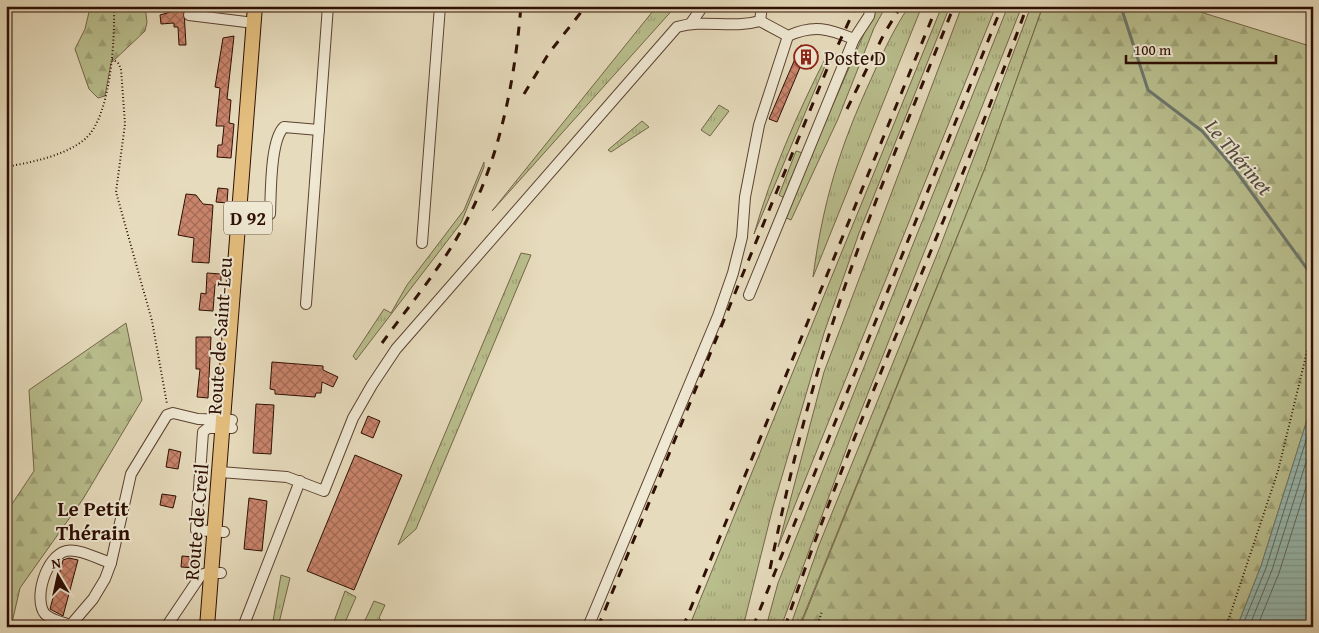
<svg xmlns="http://www.w3.org/2000/svg" width="1319" height="633" font-family="'Gentium Book Plus',serif">
	<defs>
		<pattern id="grass-tufts" width="24" height="20" patternUnits="userSpaceOnUse" patternTransform="scale(1.25)"><rect width="24" height="20" fill="#b9be8d"/><path d="M3 7l-1-3M5 7V3M7 7l1-3M15 17l-1-3M17 17v-4M19 17l1-3" fill="none" stroke="#9fa278"/></pattern>
		<pattern id="forest-firs" width="22" height="20" patternUnits="userSpaceOnUse" patternTransform="scale(1.25)"><rect width="22" height="20" fill="#b9be8d"/><path d="M5 1l3.5 6h-7zM16 11l3.5 6h-7z" fill="#9fa278"/></pattern>
		<pattern id="water-rules" width="6" height="5" patternUnits="userSpaceOnUse" patternTransform="scale(1.25)"><rect width="6" height="5" fill="#96bbb2"/><path d="M0 2.5h6" fill="none" stroke="#82a097"/></pattern>
		<pattern id="building-cross-hatch" width="8" height="8" patternUnits="userSpaceOnUse" patternTransform="scale(1.25)"><rect width="8" height="8" fill="#ca856d"/><path d="M0 0l8 8M0 8l8-8" fill="none" stroke="#a46b57"/></pattern>
	</defs>
	<rect width="100%" height="100%" fill="#e6dbbc"/>
	<filter id="stains"><feTurbulence type="fractalNoise" baseFrequency=".004" numOctaves="4"/><feColorMatrix values="0 0 0 0 .2 0 0 0 0 .09 0 0 0 0 .02 0 0 0 .5 -.17"/></filter>
	<radialGradient id="worn" r=".72"><stop offset=".6" stop-color="#630" stop-opacity="0"/><stop offset="1" stop-color="#630" stop-opacity=".3"/></radialGradient>
	<g fill="url(#grass-tufts)" stroke="#746648">
		<path d="M657 6H676L492 211Z"/>
		<path d="M876 6H886L874 28 838 119 791 220 784 217Z"/>
		<path d="M909 6H922L813 277C823 201 840 146 872 77 883 52 894 29 909 6Z"/>
		<path d="M942 6H950L859 233 824 333 773 507 743 627H689Z"/>
		<path d="M962 6H996L778 547 824 372Z"/>
		<path d="M1008 6H1022L853 431 781 627H766L778 583Z"/>
		<path d="M1031 6H1043L985 168 799 627H790L819 545 940 247Z"/>
		<path d="M825 59 827 61 754 234C772 172 796 116 825 59Z"/>
		<path d="M719 105 729 111 710 136 701 130Z"/>
		<path d="M642 121 649 127 611 152 608 150Z"/>
		<path d="M796 151 803 153 786 199 779 195Z"/>
		<path d="M484 162V167L461 223 356 360 353 356 384 309 391 313 407 285 464 210Z"/>
		<path d="M521 253 531 255 416 529 398 545Z"/>
		<path d="M281 575 290 578 278 627H272Z"/>
		<path d="M345 591 356 597 343 627H332Z"/>
		<path d="M374 601 385 605 379 618 385 624 384 627H362Z"/>
	</g>
	<g fill="url(#forest-firs)" stroke="#746648">
		<path d="M85 6H145L147 22 145 31 111 63 105 96 98 98 89 89 75 49 85 29 89 12Z"/>
		<path d="M1043 6H1181L1313 47V401L1261 566 1237 627H800L985 168Z"/>
		<path d="M126 323 142 400 83 499 20 588 11 627H6V513L34 471 29 390Z"/>
	</g>
	<path fill="url(#water-rules)" stroke="#6c766c" d="M1313 401V627H1237L1261 566Z"/>
	<g fill="none" stroke-linecap="round" stroke-linejoin="round">
		<g stroke="#62655a" stroke-width="1">
			<path d="M1242 627 1266 568 1313 418"/>
			<path d="M1249 627 1272 570 1313 440"/>
			<path d="M1257 627 1279 573 1313 465"/>
		</g>
		<path stroke="#6c766c" stroke-width="3" d="M1119 6 1122 10 1148 90 1202 131 1233 167 1313 277"/>
	</g>
	<g fill="url(#building-cross-hatch)" stroke="#2e0f03">
		<path d="M174 11H184L186 45H179L178 27H174V23L161 24 160 15Z"/>
		<path d="M234 36 227 99 231 100 229 123 234 124 231 158 217 157 218 145H222L224 126H216L220 88 215 87 223 38Z"/>
		<path d="M801 45 818 52 811 69 801 65 777 122 769 119Z"/>
		<path d="M218 188 228 189 227 203 216 202Z"/>
		<path d="M186 194 196 195 203 204 213 205 209 263 192 262 194 238 178 235Z"/>
		<path d="M207 273 221 274V285H215L213 311 199 310 201 293 206 294Z"/>
		<path d="M196 337H211L208 398 197 397 200 369H196Z"/>
		<path d="M272 362 323 366V370L338 377 333 387 322 382 321 393H316L315 397 275 394V390L270 389Z"/>
		<path d="M256 404 274 405 271 454 253 453Z"/>
		<path d="M368 416 380 421 373 438 361 433Z"/>
		<path d="M169 449 181 452 178 469 166 467Z"/>
		<path d="M355 455 402 475 354 590 307 571Z"/>
		<path d="M162 494 176 496 173 508 160 505Z"/>
		<path d="M249 498 267 501 262 551 244 549Z"/>
		<path d="M182 556 195 557V568L181 567Z"/>
		<path d="M69 558 78 560 63 616 50 609 63 560Z"/>
	</g>
	<g fill="none" stroke-linecap="round" stroke-linejoin="round">
		<g stroke="#5c4231" stroke-width="12">
			<g id="minor">
				<path d="M189 15 254 23"/>
				<path d="M760 21 762 6"/>
				<path d="M691 23 703 6"/>
				<path d="M854 39 869 16 871 6"/>
				<path d="M270 214C271 194 270 140 284 127L319 130"/>
				<path d="M422 243 440 6"/>
				<path d="M306 304 328 6"/>
				<path d="M220 472 287 477 324 491 353 418 372 385 396 349 677 27C704 19 732 29 760 21L788 36C814 24 829 29 854 39L749 295"/>
				<path d="M224 532 196 530 203 432 208 428H232"/>
				<path d="M70 625C62 622 51 620 45 614 33 599 46 556 66 551 79 548 98 559 111 563"/>
				<path d="M69 627 93 599 105 579 111 563 131 474 167 415 173 413 198 419 232 420"/>
				<path d="M166 627 201 575 207 573H221"/>
				<path d="M243 627 300 481"/>
				<path d="M588 627 718 316 733 273 742 237 745 197 759 125 788 36"/>
			</g>
		</g>
		<g stroke="#2e0f03" stroke-width="16">
			<path id="major" d="M207 627 255 6"/>
		</g>
		<g stroke="#2e0f03" stroke-width="2" stroke-dasharray="1 2.5" stroke-linecap="butt">
			<path d="M112 59 118 63 121 69 125 124 116 192 152 321 167 404"/>
			<path d="M6 167C32 162 65 156 85 139 111 117 115 39 114 6"/>
			<path d="M817 627 822 611"/>
			<path d="M1226 627 1278 471 1313 327"/>
		</g>
		<use href="#minor" stroke="#efe8d3" stroke-width="10"/>
		<use href="#major" stroke="#e3be7e" stroke-width="14"/>
		<g stroke="#2e0f03" stroke-width="3" stroke-dasharray="9 9" stroke-linecap="butt">
			<path d="M524 94 549 53 586 6"/>
			<path d="M847 109 884 34 901 6"/>
			<path d="M382 343C411 303 445 263 468 218 501 153 515 78 521 6"/>
			<path d="M770 569C786 491 804 414 828 338 863 225 910 116 954 6"/>
			<path d="M598 627 827 69 856 6"/>
			<path d="M683 627 937 6"/>
			<path d="M753 627 1002 6"/>
			<path d="M785 627C855 416 952 215 1027 6"/>
		</g>
	</g>
	<defs>
		<g id="building-ring" transform="scale(1.25)"><circle r="9.5" fill="#efe8d3" stroke="#8f2418" stroke-width="1.5"/><path d="M-4-6H4V6H1V3H-1V6H-4ZM-2.5-4.3h1.7v1.8h-1.7ZM.8-4.3h1.7v1.8H.8ZM-2.5-1h1.7V.8h-1.7ZM.8-1h1.7V.8H.8Z" fill="#8f2418"/></g>
	</defs>
	<g fill-rule="evenodd">
		<use href="#building-ring" x="806" y="57"/>
	</g>
	<g text-anchor="middle" dominant-baseline="central" stroke-width="4" stroke-linejoin="round" paint-order="stroke">
		<rect fill="#efe8d3" stroke="#685041" stroke-width="1" x="224" y="201.5" width="48" height="33" rx="4"/>
		<g font-size="19" font-weight="bold" fill="#2e0f03">
			<text x="248" y="218">D 92</text>
		</g>
		<g font-size="20" fill="#2e0f03" stroke="#efe8d3" text-anchor="start">
			<text x="824" y="57">Poste D</text>
		</g>
		<g font-size="20" fill="#2e0f03" stroke="#efe8d3">
			<text transform="translate(219 336) rotate(-86)">Route de Saint-Leu</text>
			<text transform="translate(196 522) rotate(-85)">Route de Creil</text>
		</g>
		<g font-size="21" font-style="italic" fill="#524b40" stroke="#efe8d3">
			<text transform="translate(1239 157) rotate(50)">Le Thérinet</text>
		</g>
		<g font-size="21" font-weight="bold" fill="#2e0f03" stroke="#efe8d3">
			<text x="93" y="508">Le Petit<tspan x="93" dy="24">Thérain</tspan></text>
		</g>
	</g>
	<rect width="1319" height="633" fill="none" stroke="#e6dbbc" stroke-width="25"/>
	<rect x="8" y="8" width="1304" height="618" fill="none" stroke="#2e0f03" stroke-width="2.5"/>
	<rect x="12" y="12" width="1294" height="608" fill="none" stroke="#2e0f03"/>
	<g transform="translate(58 576) rotate(351)" stroke="#efe8d3" stroke-width="4" paint-order="stroke">
	<path d="M0-4L9 19L0 12L-9 19Z" fill="#2e0f03"/>
	<text y="-8" font-size="14" font-weight="bold" text-anchor="middle" fill="#2e0f03">N</text>
	</g>
	<path d="M1126 55v8h150v-8" fill="none" stroke="#2e0f03" stroke-width="2.5"/>
	<text x="1134" y="55" font-size="15" fill="#2e0f03" stroke="#efe8d3" stroke-width="4" paint-order="stroke">100 m</text>
	<rect width="100%" height="100%" filter="url(#stains)"/>
	<rect width="100%" height="100%" fill="url(#worn)"/>
</svg>
